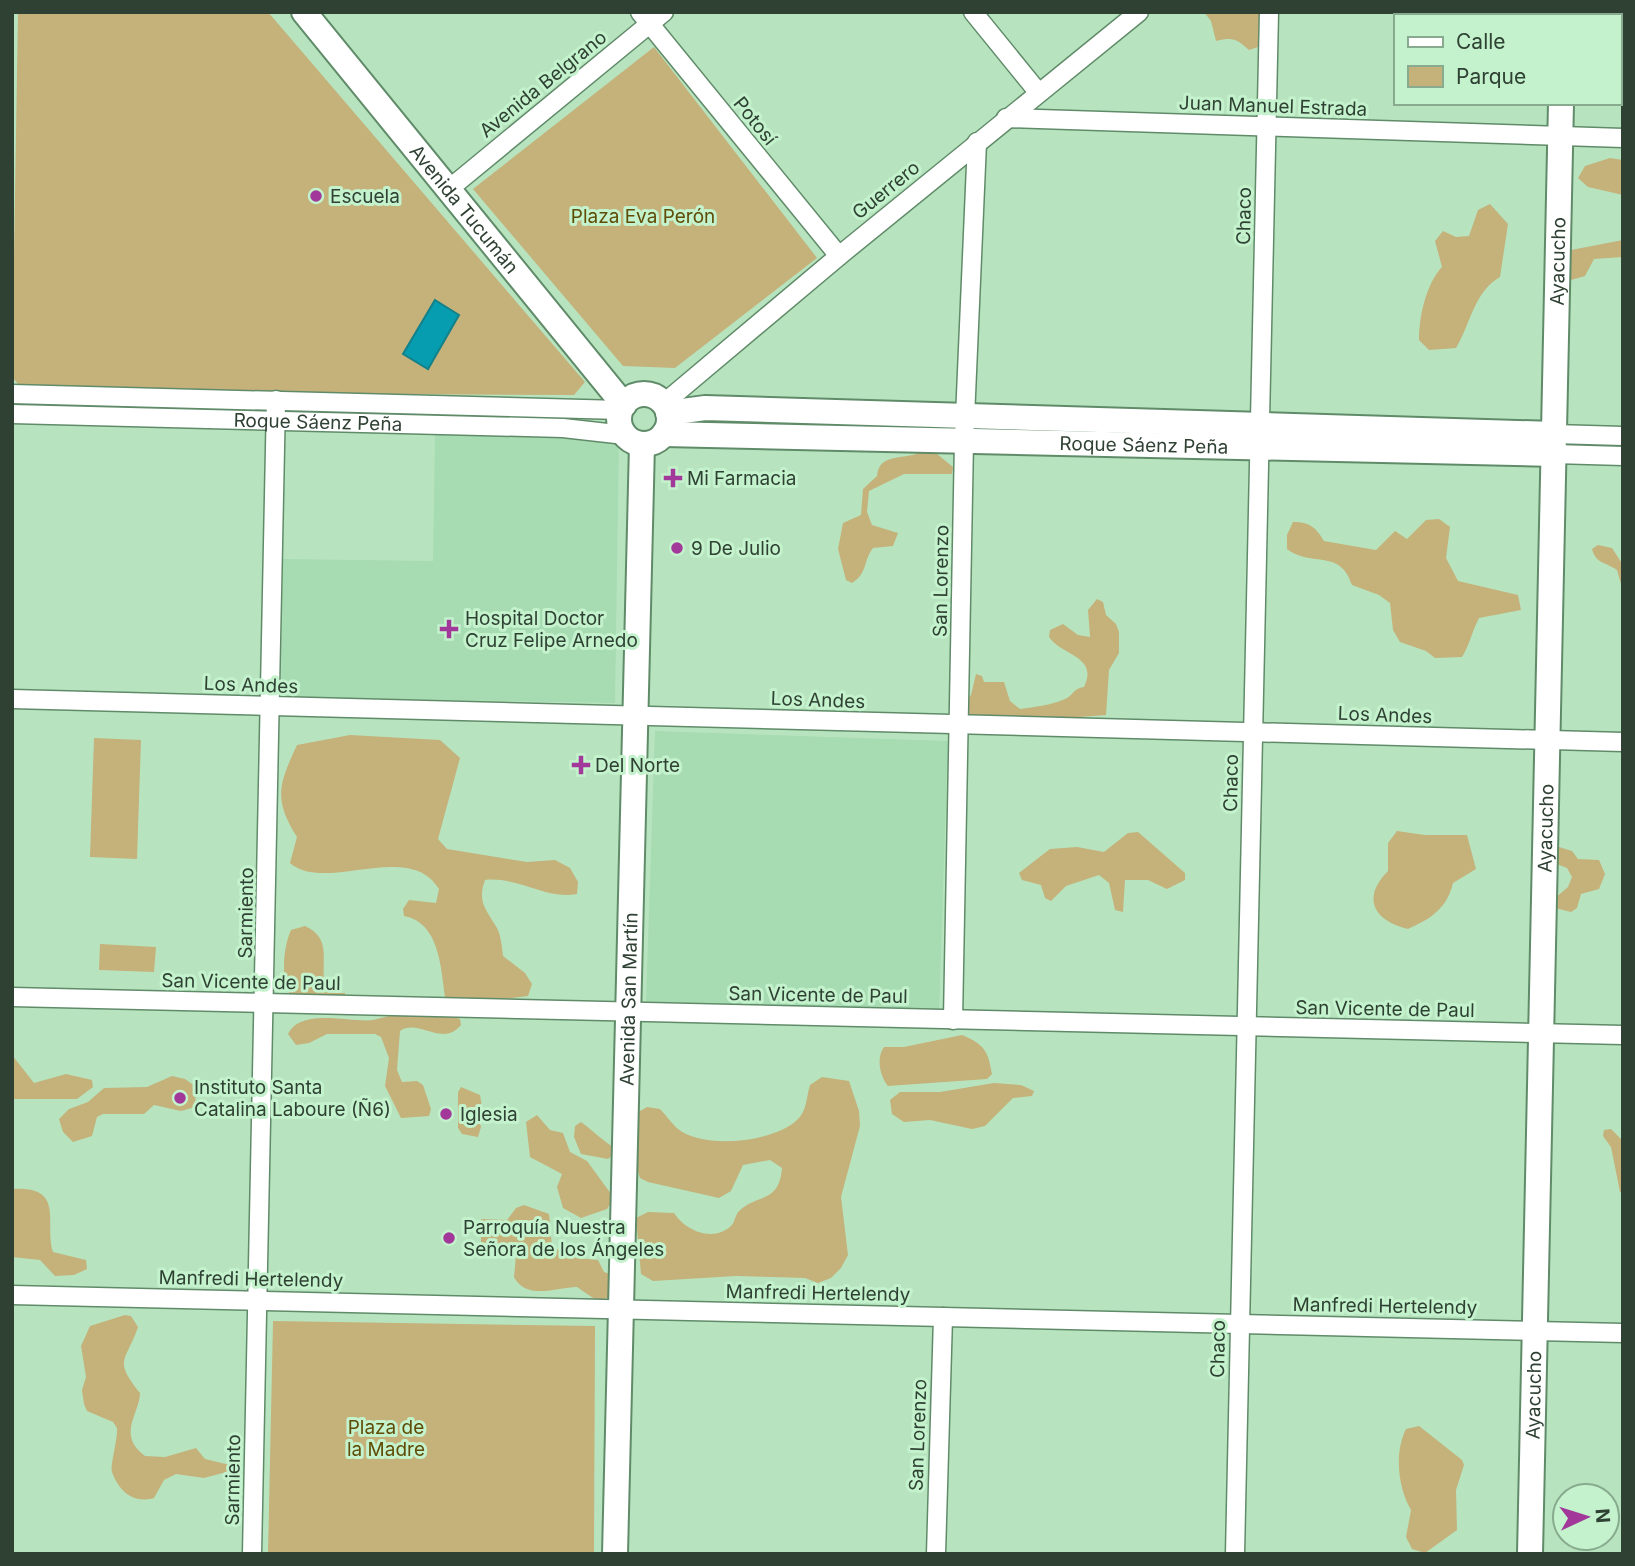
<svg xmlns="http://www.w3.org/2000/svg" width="1635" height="1566" font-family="Inter,sans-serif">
	<rect width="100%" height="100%" fill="#b7e4bf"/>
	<g fill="#a7dbb1">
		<path d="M435 432 619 436 615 703 281 697 283 559 433 561Z"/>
		<path d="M655 731 948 741 939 1014 646 1003Z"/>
	</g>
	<g fill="#c5b17a">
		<path d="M18 12H268L585 382 574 395 25 392 12 377Z"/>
		<path d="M1204 12H1264L1261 46 1249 50C1236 39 1234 37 1216 41L1211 21Z"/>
		<path d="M654 47 817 258 675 368 623 366 473 189Z"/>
		<path d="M1610 158 1623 160V195L1588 187 1578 178 1585 166Z"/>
		<path d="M1490 204 1508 224 1500 277C1474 292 1471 323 1456 348L1429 350 1419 340C1419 317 1426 284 1442 267L1435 241 1443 231 1456 237 1469 236 1478 210Z"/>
		<path d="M1623 240V257L1594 259 1585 276 1571 280 1565 277 1566 251Z"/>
		<path d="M923 451 937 454 953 467 952 474H904L869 491 867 512 872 525 898 533 893 546 873 548C863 561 868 573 852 583L846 580 838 549 843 523 861 515 863 489 877 476C879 451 907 461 923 451Z"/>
		<path d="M1439 519 1450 527 1446 558 1458 581 1518 595 1521 610 1479 618C1472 631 1470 644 1462 657L1435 658 1426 651 1400 642 1393 630 1390 603 1379 595 1352 585C1340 548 1313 568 1287 549V535L1293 522C1309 522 1316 527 1324 541L1376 550 1395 531 1407 539 1426 520Z"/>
		<path d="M1598 545 1612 548 1623 565V591L1617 570C1606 562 1596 564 1592 549Z"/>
		<path d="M1097 599 1103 602 1106 615 1116 624 1119 632V653L1109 670 1106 715 1080 717 1068 723 1055 724 1051 718 1044 716 1038 719 971 717 966 714V700L971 695 976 674 982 676 984 682H1004L1010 701 1020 709C1034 707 1053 705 1065 699 1073 696 1073 688 1084 687 1099 656 1062 656 1049 637L1050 630 1063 624 1078 635 1090 637 1088 610Z"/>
		<path d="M350 735 440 740 460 758 438 839 447 849 527 862 555 860 570 868 578 882 577 894C546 900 517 876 485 880 477 902 486 909 497 928 501 936 502 947 503 956L525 973 532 984 528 996 487 1001 445 997C441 967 439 922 404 916L403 909 409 900 436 903 439 889C409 839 325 894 290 863L297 837C273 799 279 784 297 745Z"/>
		<path d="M94 738 141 740 137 859 90 857Z"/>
		<path d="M1397 831 1425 835H1467L1476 869 1453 883C1447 909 1430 919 1408 929 1374 921 1361 898 1388 871V843Z"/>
		<path d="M1138 832 1185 873V880L1167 889 1148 880H1125L1123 912 1115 910 1109 883 1099 875 1066 886 1051 901 1045 898 1041 885 1022 880 1019 873 1050 849 1077 847 1104 852 1128 833Z"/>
		<path d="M1559 847 1572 851 1578 859 1599 860 1605 874 1599 889 1581 894 1577 908 1571 912 1555 908 1554 899 1568 887 1572 877 1567 868 1554 863 1556 848Z"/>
		<path d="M305 926C333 939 320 961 325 985L336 993H345V1000L290 994C281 977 283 948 291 930Z"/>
		<path d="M100 944 156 947 154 972 99 970Z"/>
		<path d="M400 1014C421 1020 440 1011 460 1019L461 1025C442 1048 419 1018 400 1031L397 1070 402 1082 417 1081 423 1085 431 1109 429 1116 401 1118 385 1086 389 1058 381 1037 375 1034H327L309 1043 296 1045 288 1034C301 1007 352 1023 373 1020 382 1018 391 1015 400 1014Z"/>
		<path d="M962 1035C985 1045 988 1051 992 1074L987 1079 888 1086C880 1076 876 1058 884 1047H904Z"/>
		<path d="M12 1055 34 1083 66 1074 92 1080 93 1087 77 1099H12Z"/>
		<path d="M172 1076 185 1079 196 1087 195 1107 181 1111 154 1105 144 1114H103L97 1117 92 1136 73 1142 63 1132 59 1119 69 1109 88 1102 104 1088 147 1087Z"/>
		<path d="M822 1077 849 1081 859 1111 860 1126 841 1197 848 1255 841 1268 831 1278 818 1283 805 1278 736 1276 653 1281 641 1274 636 1218 648 1212 674 1213C685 1230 712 1243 731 1226 735 1222 735 1215 739 1211 758 1193 779 1204 782 1168L770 1160 743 1165 731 1191 719 1198 648 1182 640 1178 633 1157 635 1114 647 1107 660 1109C666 1115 672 1124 678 1129 704 1150 774 1142 797 1120 807 1111 806 1098 810 1085Z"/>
		<path d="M994 1083 1021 1085 1034 1091 1032 1096 1013 1098 985 1126 972 1129 930 1120 904 1122 892 1114 890 1100 900 1092H940Z"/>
		<path d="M461 1087 480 1095 482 1107 478 1117 481 1127 478 1137 462 1134 458 1128V1092Z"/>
		<path d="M537 1115 550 1130 563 1133 570 1152 587 1161 614 1198 607 1209 581 1218 563 1208 557 1187 562 1174 530 1157 526 1122Z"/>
		<path d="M581 1122C595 1132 603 1142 619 1150L608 1159 581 1154 574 1137 575 1126Z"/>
		<path d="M1611 1129 1623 1141V1193L1620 1192 1611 1147 1603 1136 1604 1130Z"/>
		<path d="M12 1189C66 1186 44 1222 53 1252L86 1260 87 1269 74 1275 55 1276 40 1260 12 1257Z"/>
		<path d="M524 1205 549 1214 552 1247 577 1258 598 1260 604 1272 610 1274 613 1293 609 1298 596 1300 577 1287C558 1287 526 1301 514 1277L516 1256 510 1244 497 1243 486 1258 481 1253V1219L507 1220 516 1208Z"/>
		<path d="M125 1315 131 1316 138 1327C126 1362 113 1359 140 1393 140 1413 116 1435 145 1456L165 1457 196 1448 205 1459 230 1465V1471L204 1478 176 1474 164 1480 154 1498C133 1504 119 1491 112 1472 110 1465 118 1439 117 1428L113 1422 87 1411 84 1404 82 1390 86 1377 81 1346 90 1326Z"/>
		<path d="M273 1321 595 1326 594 1554H268Z"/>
		<path d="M1419 1426 1462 1460 1464 1465 1456 1490 1457 1530 1425 1553 1412 1549 1406 1537 1411 1510C1398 1488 1394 1453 1406 1429Z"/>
	</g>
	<path fill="#079db0" stroke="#13818a" stroke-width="2" d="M435 300 459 315 428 369 403 354Z"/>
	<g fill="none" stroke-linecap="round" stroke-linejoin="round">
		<g stroke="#608b69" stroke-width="21">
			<g id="street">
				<path d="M640 12 839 256"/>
				<path d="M973 12 1038 92"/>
				<path d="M1006 118 1623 138"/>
				<path d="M449 189 664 12"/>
				<path d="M12 394 621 410"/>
				<path d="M663 404 839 256 1139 12"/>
				<path id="s1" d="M12 414 563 428 625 435"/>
				<path d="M1554 434 1623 436"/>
				<path d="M1554 454 1623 456"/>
				<path d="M12 699 1623 742"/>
				<path d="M12 997 1623 1035"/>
				<path d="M953 1020 964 441 977 142"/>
				<path d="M12 1295 1623 1333"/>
				<path d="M252 1554 276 400"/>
				<path d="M936 1554 943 1317"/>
				<path d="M1235 1554 1269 12"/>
			</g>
		</g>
		<g stroke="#608b69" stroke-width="28">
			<g id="secondary">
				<path id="s2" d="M304 12 624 405"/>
				<path d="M1564 16 1565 12"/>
				<circle cx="644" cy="419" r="25"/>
				<path d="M668 413 705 408 1554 434"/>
				<path id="s3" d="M664 434 1554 454"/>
				<path id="s4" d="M615 1554 642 444"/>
				<path id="s5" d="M1530 1554 1561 103"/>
			</g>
		</g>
		<use href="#street" stroke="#fff" stroke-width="18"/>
		<use href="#secondary" stroke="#fff" stroke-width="24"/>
	</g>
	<g fill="#a1389a" stroke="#c3f2cc" stroke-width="2.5">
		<circle cx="316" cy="196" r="7"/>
		<path d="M669.5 467.5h7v7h7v7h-7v7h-7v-7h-7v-7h7z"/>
		<circle cx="677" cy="548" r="7"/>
		<path d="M445.5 618.5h7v7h7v7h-7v7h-7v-7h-7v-7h7z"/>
		<path d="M577.5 754.5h7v7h7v7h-7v7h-7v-7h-7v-7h7z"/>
		<circle cx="180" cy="1098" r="7"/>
		<circle cx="446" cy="1114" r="7"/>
		<circle cx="449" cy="1238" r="7"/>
	</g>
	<g text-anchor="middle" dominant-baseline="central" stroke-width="6" stroke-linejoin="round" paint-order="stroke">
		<g font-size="19" fill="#2f4133" stroke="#c3f2cc">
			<text transform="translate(543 84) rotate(-39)">Avenida Belgrano</text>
			<text transform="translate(1273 106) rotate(2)">Juan Manuel Estrada</text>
			<text transform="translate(755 121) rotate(51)">Potosí</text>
			<text transform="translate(886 190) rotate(-39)">Guerrero</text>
			<text stroke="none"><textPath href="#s2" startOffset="254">Avenida Tucumán</textPath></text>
			<text transform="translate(1244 216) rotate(-89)">Chaco</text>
			<text stroke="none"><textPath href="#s5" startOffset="1293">Ayacucho</textPath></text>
			<text stroke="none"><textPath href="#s1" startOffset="306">Roque Sáenz Peña</textPath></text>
			<text stroke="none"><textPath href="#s3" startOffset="480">Roque Sáenz Peña</textPath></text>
			<text transform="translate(941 581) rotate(-89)">San Lorenzo</text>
			<text transform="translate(251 685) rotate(2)">Los Andes</text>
			<text transform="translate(818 700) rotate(2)">Los Andes</text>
			<text transform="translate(1385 715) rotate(2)">Los Andes</text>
			<text transform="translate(1231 783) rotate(-89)">Chaco</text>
			<text stroke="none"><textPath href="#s5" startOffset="726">Ayacucho</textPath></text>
			<text transform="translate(246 913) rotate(-89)">Sarmiento</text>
			<text transform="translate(251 982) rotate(1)">San Vicente de Paul</text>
			<text transform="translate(818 995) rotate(1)">San Vicente de Paul</text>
			<text stroke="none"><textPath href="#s4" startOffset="555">Avenida San Martín</textPath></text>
			<text transform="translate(1385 1009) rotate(1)">San Vicente de Paul</text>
			<text transform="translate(251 1279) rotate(1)">Manfredi Hertelendy</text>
			<text transform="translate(818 1293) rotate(1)">Manfredi Hertelendy</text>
			<text transform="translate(1385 1306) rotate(1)">Manfredi Hertelendy</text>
			<text transform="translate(1218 1349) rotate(-89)">Chaco</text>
			<text stroke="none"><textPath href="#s5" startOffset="159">Ayacucho</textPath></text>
			<text transform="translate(918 1435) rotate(-88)">San Lorenzo</text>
			<text transform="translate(233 1480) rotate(-89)">Sarmiento</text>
		</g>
		<g font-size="19" fill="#2f4133" stroke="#c3f2cc" text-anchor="start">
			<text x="330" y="196">Escuela</text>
			<text x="687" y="478">Mi Farmacia</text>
			<text x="691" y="548">9 De Julio</text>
			<text x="465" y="618">Hospital Doctor<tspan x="465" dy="22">Cruz Felipe Arnedo</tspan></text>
			<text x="595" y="765">Del Norte</text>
			<text x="194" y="1087">Instituto Santa<tspan x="194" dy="22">Catalina Laboure (Ñ6)</tspan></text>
			<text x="460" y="1114">Iglesia</text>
			<text x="463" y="1227">Parroquía Nuestra<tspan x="463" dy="22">Señora de los Ángeles</tspan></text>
		</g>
		<g font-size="19" fill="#604c07" stroke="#c3f2cc">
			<text x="643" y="216">Plaza Eva Perón</text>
			<text x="386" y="1427">Plaza de<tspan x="386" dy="22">la Madre</tspan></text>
		</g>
	</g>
	<rect width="1635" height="1566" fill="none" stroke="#2f4133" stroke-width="28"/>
	<rect x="1394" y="14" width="228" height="91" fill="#c3f2cc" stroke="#88ab8f" stroke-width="2"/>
	<rect x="1408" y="37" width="35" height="10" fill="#ffffff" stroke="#88ab8f" stroke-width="2"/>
	<text x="1456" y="49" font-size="21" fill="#2f4133">Calle</text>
	<rect x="1408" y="66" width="35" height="21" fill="#c5b17a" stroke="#88ab8f" stroke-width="2"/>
	<text x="1456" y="84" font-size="21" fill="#2f4133">Parque</text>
	<g transform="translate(1586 1517) rotate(86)"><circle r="33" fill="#c3f2cc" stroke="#88ab8f" stroke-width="2"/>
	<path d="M0-5L12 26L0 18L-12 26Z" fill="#a1389a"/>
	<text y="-10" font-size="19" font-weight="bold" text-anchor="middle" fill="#2f4133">N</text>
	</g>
</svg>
